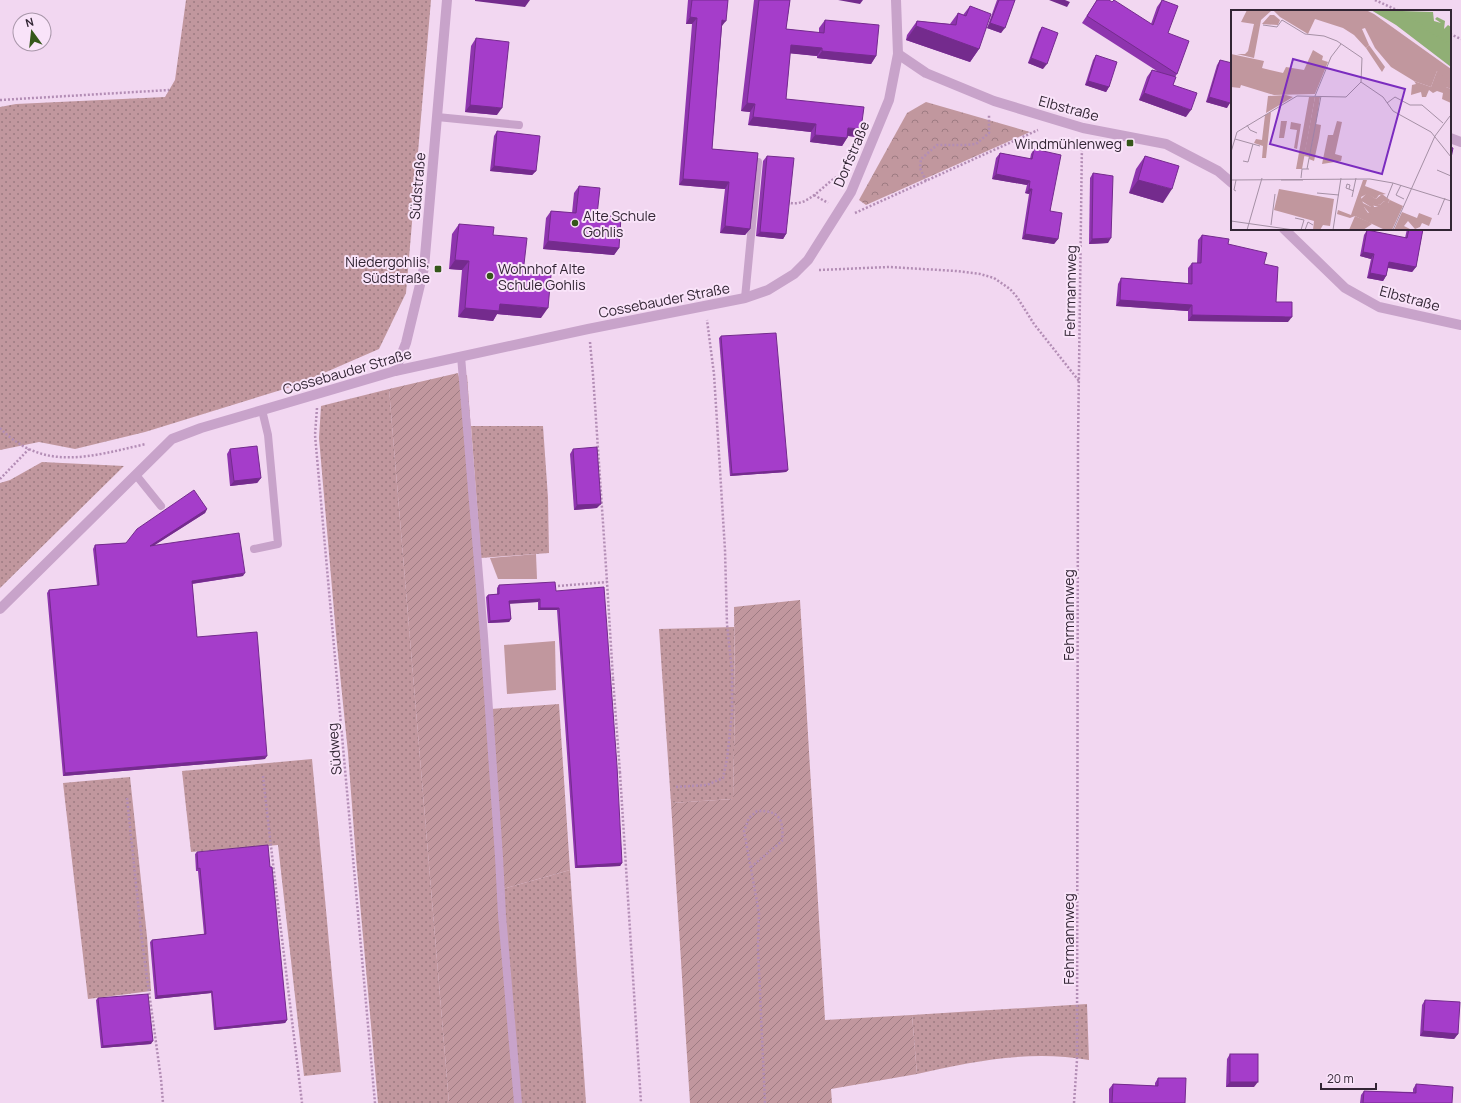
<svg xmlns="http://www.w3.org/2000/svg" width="1461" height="1103" font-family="Manrope,sans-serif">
	<defs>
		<pattern id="grass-dots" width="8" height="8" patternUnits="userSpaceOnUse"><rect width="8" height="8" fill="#c1979e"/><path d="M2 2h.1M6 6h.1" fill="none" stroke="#9d7b82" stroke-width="1.8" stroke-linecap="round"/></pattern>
		<pattern id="forest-crowns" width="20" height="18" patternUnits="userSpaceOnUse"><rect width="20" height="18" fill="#c1979e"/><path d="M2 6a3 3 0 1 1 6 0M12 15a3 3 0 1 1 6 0" fill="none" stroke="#9d7b82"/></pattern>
		<pattern id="garden-furrows" width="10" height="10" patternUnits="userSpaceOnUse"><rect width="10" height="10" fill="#c1979e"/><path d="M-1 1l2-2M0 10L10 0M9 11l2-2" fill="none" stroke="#9d7b82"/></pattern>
	</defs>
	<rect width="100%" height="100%" fill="#f2d7f1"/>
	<g fill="url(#grass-dots)">
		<path d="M186 0H431L406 293 379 349 294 386 145 432 75 449 39 442 0 450V107L16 104 165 97 175 80Z"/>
		<path d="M389 389 449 1103H378L356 858 348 753 336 634 319 438 321 406Z"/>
		<path d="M471 426H543L548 498 549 553 481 558Z"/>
		<path d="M42 462 124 466 0 588V483L10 480Z"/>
		<path d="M734 627 735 701 733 799 671 803 659 629Z"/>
		<path d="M312 759 341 1072 304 1076 278 845 191 852 182 771Z"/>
		<path d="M130 777 147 937 151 991 88 999 63 783Z"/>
		<path d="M570 870 586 1103H521L503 889Z"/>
		<path d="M1087 1004 1089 1060C1031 1050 973 1061 917 1074L912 1015Z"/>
	</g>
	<path fill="url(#forest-crowns)" d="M926 102 1030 132 866 205 859 200 907 113Z"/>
	<g fill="url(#garden-furrows)">
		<path d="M458 373 459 377 467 375 491 709 559 704 570 870 503 889 521 1103H449L389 389Z"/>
		<path d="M800 600 825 1020 912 1015 917 1074 831 1089 832 1103H690L671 803 733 799 735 701 734 607Z"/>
	</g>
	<g fill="#c1979e">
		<path d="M536 554 537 579H498L490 558Z"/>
		<path d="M555 641 556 690 507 694 504 645Z"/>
	</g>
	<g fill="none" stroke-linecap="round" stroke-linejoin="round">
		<g stroke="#b38db5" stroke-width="2.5" stroke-dasharray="2 2" stroke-linecap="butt">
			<path d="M1375 0 1399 11"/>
			<path d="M1450 34 1461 39"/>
			<path d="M0 100 169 90"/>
			<path d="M926 181 920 168 921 159 937 145H965L976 144 989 133V114"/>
			<path d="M814 195 828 203"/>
			<path d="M787 202C809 210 825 180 843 174"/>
			<path d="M855 213 1038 130"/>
			<path d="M819 270 889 267 956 271 980 274 994 278 1010 289 1017 297 1034 324 1079 381"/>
			<path d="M590 342 593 375 607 582"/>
			<path d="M317 408 315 435 375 1103"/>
			<path d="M0 428C44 473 92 456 146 444"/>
			<path d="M0 479 29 449"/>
			<path d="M558 586 607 582 613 679"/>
			<path d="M613 679 620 773"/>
			<path d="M615 774 620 773 641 1103"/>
			<path d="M263 776C275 885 289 994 302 1103"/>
			<path d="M676 787 707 785 723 778 727 759 732 713V670L727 625 725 550 714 374 707 320"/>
			<path d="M127 798 142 941 161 1079 163 1103"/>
			<path d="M751 867 782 841C784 820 780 810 757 811L749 818 744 831 759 913 758 948 765 1103"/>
			<path d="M1074 1103 1077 1060 1078 444 1082 142"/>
		</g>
		<g stroke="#c8a3ca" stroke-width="8">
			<path d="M437 117 519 125"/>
			<path d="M745 298 758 162"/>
			<path d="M461 356 484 636 499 857 502 915 518 1103"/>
			<path d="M136 475 161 506"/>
			<path d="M254 549 278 544 268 435 262 410"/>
		</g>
		<g stroke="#c8a3ca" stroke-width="10">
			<path d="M898 54 926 73 994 101 1083 128 1166 144 1218 171 1232 183"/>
			<path d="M1450 138 1461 142"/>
			<path d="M1284 229 1345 288 1379 307 1461 325"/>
			<path d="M395 371 406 343 424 268 447 0"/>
			<path d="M0 609 172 439 201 428 395 371 588 329 745 298 768 290 794 274 808 260 851 192 889 100 898 54 896 0"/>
		</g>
	</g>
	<g fill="#8e34ae">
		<path d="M688 0H728L722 26 712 149 758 153 750 229 745 235 720 233 725 189 679 185 692 24H686Z"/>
		<path d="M754 0H790L786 29 819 33V28L825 20 876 56 871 64 817 58V56L790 53 786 99 856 137 848 136 847 138 842 146 810 142 811 132 748 125 750 112 741 111Z"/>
		<path d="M997 0H1015L1001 33 987 28Z"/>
		<path d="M1097 0 1151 24 1157 7 1162 0 1168 33 1177 74 1175 77 1173 85 1186 117 1139 100 1147 77 1152 70 1157 71 1082 23Z"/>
		<path d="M970 6 979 49 970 62 906 40 907 35 917 21 950 24 958 13 963 15Z"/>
		<path d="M1042 27 1043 69 1028 63 1039 32Z"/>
		<path d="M476 38 497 115 465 112 471 46Z"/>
		<path d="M1096 55 1109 87 1106 92 1085 85 1093 60Z"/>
		<path d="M1220 60 1227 108 1206 102 1217 65Z"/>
		<path d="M497 131 536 171 532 175 490 171 494 136Z"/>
		<path d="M1034 149 1058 239 1054 244 1022 239 1029 194 1025 193 1027 185 992 179 996 158 1000 153 1030 159 1031 154Z"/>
		<path d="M767 156 786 234 783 239 756 236 763 161Z"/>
		<path d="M1145 156 1163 203 1129 193 1136 169Z"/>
		<path d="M1093 173 1108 243 1089 244 1090 178Z"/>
		<path d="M579 186 619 248 614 255 543 249 546 218 551 211 572 213 574 193Z"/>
		<path d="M459 224 493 235 523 273 541 318 497 314 493 321 458 317 462 270 449 269 452 234Z"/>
		<path d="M1407 229H1423L1416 267 1412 272 1388 268 1386 276 1383 281 1367 278 1371 259 1360 256 1364 235 1367 230 1405 238Z"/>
		<path d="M1202 235 1228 244 1264 264 1276 302 1288 322 1188 321V311L1116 306 1118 284 1121 278 1188 283V268L1192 263H1197L1198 240Z"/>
		<path d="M721 336 788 470 786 472 730 476 719 338Z"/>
		<path d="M230 449 261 478 257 483 230 486 227 454Z"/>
		<path d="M573 449 597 508 574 510 570 454Z"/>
		<path d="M207 509 205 513 153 546 243 576 192 584 197 637 265 759 63 776 47 593 49 590 97 585 93 549 95 545 126 543Z"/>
		<path d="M499 585 556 591 622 863 620 866 575 868 557 610H538V602L510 603 511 619 509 622 488 623 486 597 488 595 497 594V588Z"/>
		<path d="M197 852 270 867 287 1020 285 1023 214 1030 211 993 155 999 150 942 152 940 204 934 198 871H196L195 854Z"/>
		<path d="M98 998 151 1044 101 1048 96 1000Z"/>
		<path d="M1425 1000 1458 1034 1454 1039 1420 1036 1422 1005Z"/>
		<path d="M1230 1054 1254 1087H1226L1227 1059Z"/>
		<path d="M1158 1078 1185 1103H1109V1089L1113 1084 1155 1086V1083Z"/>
		<path d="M1416 1084 1452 1103H1360L1361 1095 1364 1091 1413 1092V1089Z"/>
	</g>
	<g fill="#742b8d">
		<path d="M475 0H530L525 7 475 1Z"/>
		<path d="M838 0H863L860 4Z"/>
		<path d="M1049 0H1065L1070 2 1067 7Z"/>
		<path d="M690 17 697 18 692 24H686Z"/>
		<path d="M722 20 726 21 721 27Z"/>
		<path d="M990 23 1005 28 1001 33 987 28Z"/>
		<path d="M916 26 979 49 970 62 906 40Z"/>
		<path d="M791 45 822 48 817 56 786 53Z"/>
		<path d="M822 51 876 56 871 64 817 58Z"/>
		<path d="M1031 58 1047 64 1043 69 1028 63Z"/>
		<path d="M1088 81 1109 87 1106 92 1085 85Z"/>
		<path d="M1144 93 1191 110 1186 117 1139 100Z"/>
		<path d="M1209 97 1230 103 1227 108 1206 102Z"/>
		<path d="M747 103 755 104 750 112 741 111Z"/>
		<path d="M470 105 502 108 497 115 465 112Z"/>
		<path d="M753 117 816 124 811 132 748 125Z"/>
		<path d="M848 128 861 129 856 137 843 135Z"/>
		<path d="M815 135 847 138 842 146 810 142Z"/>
		<path d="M494 166 536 171 532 175 490 171Z"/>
		<path d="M996 174 1030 181 1027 185 992 179Z"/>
		<path d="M683 179 729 182 725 189 679 185Z"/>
		<path d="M1138 180 1172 189 1163 203 1129 193Z"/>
		<path d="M1029 189H1032L1029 194 1025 193Z"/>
		<path d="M725 226 750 229 745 235 720 233Z"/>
		<path d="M760 232 786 234 783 239 756 236Z"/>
		<path d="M1025 234 1058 239 1054 244 1022 239Z"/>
		<path d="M1111 238 1108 243 1089 244 1092 239Z"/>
		<path d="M548 241 619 248 614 255 543 249Z"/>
		<path d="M1363 252 1374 254 1371 259 1360 256Z"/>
		<path d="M455 260 469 261 462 270 449 269Z"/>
		<path d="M1389 262 1416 267 1412 272 1386 267Z"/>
		<path d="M1370 273 1386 276 1383 281 1367 278Z"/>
		<path d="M1120 300 1192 305 1188 311 1116 306Z"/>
		<path d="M500 304 548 308 541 318 497 314 493 321 458 317 465 308Z"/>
		<path d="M1192 315 1292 317 1288 322 1188 321Z"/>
		<path d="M788 470 786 472 730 476 732 474Z"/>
		<path d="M261 478 257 483 230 486 234 481Z"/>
		<path d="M601 504 597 508 574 510 577 505Z"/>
		<path d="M207 509 205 513 147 550 150 546Z"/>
		<path d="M245 573 243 576 190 584 192 581Z"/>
		<path d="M540 599 538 602 508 604 509 601Z"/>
		<path d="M540 608H559L557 610H538Z"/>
		<path d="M511 619 509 622 488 623 490 621Z"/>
		<path d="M267 756 265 759 63 776 65 773Z"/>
		<path d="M622 863 620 866 575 868 577 866Z"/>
		<path d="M212 991 211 993 155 999 157 996Z"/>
		<path d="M287 1020 285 1023 214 1030 216 1028Z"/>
		<path d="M1423 1031 1458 1034 1454 1039 1420 1036Z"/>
		<path d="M153 1041 151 1044 101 1048 103 1046Z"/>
		<path d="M1230 1082H1258L1254 1087H1226Z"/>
	</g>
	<g fill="#a53dca" stroke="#742b8d">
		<path d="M692 0H728L726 21 722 20 712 149 758 153 750 229 725 226 729 182 683 179 697 18 690 17Z"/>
		<path d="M759 0H790L786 29 824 33 825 20 879 25 876 56 822 51V48L791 45 786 99 864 107 861 129 848 128 847 138 815 135 816 124 753 117 755 104 747 103Z"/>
		<path d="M999 0H1015L1005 28 990 23Z"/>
		<path d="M1097 0H1109L1112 2 1114 0 1153 25 1162 0 1178 6 1168 33 1189 41 1177 74 1087 16Z"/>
		<path d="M970 6 991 14 979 49 916 26 917 21 956 25 958 13 966 16Z"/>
		<path d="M1042 27 1058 33 1047 64 1031 58Z"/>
		<path d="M476 38 509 42 502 108 470 105Z"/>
		<path d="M1096 55 1117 62 1109 87 1088 81Z"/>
		<path d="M1220 60 1232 63V98L1230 103 1209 97Z"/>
		<path d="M1152 70 1176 77 1173 85 1197 93 1191 110 1144 93Z"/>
		<path d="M497 131 540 136 536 171 494 166Z"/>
		<path d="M1450 147 1453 148 1450 163Z"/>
		<path d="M1034 149 1061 155 1050 211 1062 213 1058 239 1025 234 1032 189H1029L1030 181 996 174 1000 153 1032 159Z"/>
		<path d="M767 156 794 158 786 234 760 232Z"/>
		<path d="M1145 156 1179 166 1172 189 1138 180Z"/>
		<path d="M1093 173 1113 176 1111 238 1092 239Z"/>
		<path d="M579 186 600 188 597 215 621 217 619 248 548 241 551 211 576 213Z"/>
		<path d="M459 224 494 227 493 235 527 238 523 273 551 275 548 308 500 304 499 311 465 308 469 261 455 260Z"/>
		<path d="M1409 229H1423L1416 267 1389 262 1386 276 1370 273 1374 254 1363 252 1367 230 1407 238Z"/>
		<path d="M1202 235 1229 239 1228 244 1267 253 1264 264 1278 267 1276 302H1292V317L1192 315V305L1120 300 1121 278 1192 284V263H1201Z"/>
		<path d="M776 333 788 470 732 474 721 336Z"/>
		<path d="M257 446 261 478 234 481 230 449Z"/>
		<path d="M597 447 601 504 577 505 573 449Z"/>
		<path d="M194 490 207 509 150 546 239 533 245 573 192 581 197 637 257 632 267 756 65 773 49 590 99 585 95 545 126 543 137 529Z"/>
		<path d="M555 582 556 591 604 587 617 766 622 863 577 866 559 608H540V599L509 601 511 619 490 621 488 595 499 594V585Z"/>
		<path d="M268 845 270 867H272L287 1020 216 1028 212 991 157 996 152 940 206 934 200 868 198 869 197 852Z"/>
		<path d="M148 994 153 1041 103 1046 98 998Z"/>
		<path d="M1425 1000 1460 1002 1458 1034 1423 1031Z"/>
		<rect x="1230" y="1054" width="28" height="28"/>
		<path d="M1158 1078H1186L1185 1103H1112L1113 1084 1158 1086Z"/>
		<path d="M1416 1084 1453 1087 1452 1103H1363L1364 1091 1416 1093Z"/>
	</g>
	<g fill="#35571a" stroke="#f9e3f9" stroke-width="1.5">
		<rect x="1126" y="139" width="8" height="8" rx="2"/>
		<circle cx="575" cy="223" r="4"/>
		<rect x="434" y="265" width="8" height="8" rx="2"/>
		<circle cx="490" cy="276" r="4"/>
	</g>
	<g text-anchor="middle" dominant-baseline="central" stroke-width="4" stroke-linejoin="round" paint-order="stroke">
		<g font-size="14" fill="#322534" stroke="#f9e3f9">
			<text transform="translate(1069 108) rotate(15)">Elbstraße</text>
			<text transform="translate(851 154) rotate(-67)">Dorfstraße</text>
			<text transform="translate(417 186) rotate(-85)">Südstraße</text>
			<text transform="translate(1070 291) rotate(-89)">Fehrmannweg</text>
			<text transform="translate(1410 298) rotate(15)">Elbstraße</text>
			<text transform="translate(664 300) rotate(-11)">Cossebauder Straße</text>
			<text transform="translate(347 371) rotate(-16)">Cossebauder Straße</text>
			<text transform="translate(1068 615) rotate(-90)">Fehrmannweg</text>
			<text transform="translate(334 749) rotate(-95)">Südweg</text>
			<text transform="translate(1068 939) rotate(-90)">Fehrmannweg</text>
		</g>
		<g font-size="14" fill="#322534" stroke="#f9e3f9" text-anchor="end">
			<text x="1122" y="143">Windmühlenweg</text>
			<text x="583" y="215" text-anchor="start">Alte Schule<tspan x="583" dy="16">Gohlis</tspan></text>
			<text x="430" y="261">Niedergohlis,<tspan x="430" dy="16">Südstraße</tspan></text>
			<text x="498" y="268" text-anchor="start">Wohnhof Alte<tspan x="498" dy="16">Schule Gohlis</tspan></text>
		</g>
	</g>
	<g transform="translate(1231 10)">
		<rect width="220" height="220" fill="#f2d7f1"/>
		<path d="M16 0 40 1 30 10 23 48 6 44H14L17 41 23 14 10 12ZM42 0H135L143 4 220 59V79L215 77 206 61 200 77 183 71 160 57 144 38 134 18 131 19 138 35 135 38 123 25 112 18 84 9 77 24 49 7ZM39 5H43L49 10 47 15 31 14ZM82 40 92 46 91 50 97 52 84 84 43 85 10 75 9 78 0 77V44L33 51 31 58 52 63 55 57 73 60ZM55 85 62 87 35 103 37 86ZM78 87H84L71 159H65ZM40 102 35 148H31L32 136 23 133 25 129 31 130 34 105ZM50 111H56L53 128H48ZM60 112 70 114 66 139 63 138 66 120 59 119ZM82 128H88L83 151 78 149ZM132 170H136L134 176 155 184 148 185 145 189 136 184 130 187 132 193 140 197H133L137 203 147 197 141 195 143 192 149 195 153 191 157 193 159 190 172 196 161 220H154L124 206 119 208 106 204 107 200 120 205ZM171 202 186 208 188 203 201 208 198 216 191 213 189 217 184 219 177 211 173 216 181 220H163Z" fill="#c1979e"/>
		<path d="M138 35 154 57 151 62 135 38ZM206 61 216 68 215 77 220 79V93L211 89 212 83 206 81 202 83 198 80 195 87H191L190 82 180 85 181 75 185 74 183 71 200 77ZM136 183 145 189 151 184 159 190 156 194 153 191 149 195 142 193 143 197H148L140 205 133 197H140L129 190ZM124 206 138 212 141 214 132 220H118Z" fill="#c1979e"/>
		<path d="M84 87H89L85 114 90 115 88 128H82L79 147 73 146ZM106 111 111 112 104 144 111 146 110 151 91 154 97 125H102Z" fill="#c1979e"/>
		<path d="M48 179 103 189 99 216 92 215 89 220H82L83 211 43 200Z" fill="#c1979e"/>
		<path d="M140 0 202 2 203 11 210 13 204 9 206 7 214 11 213 19 217 15 220 17V57L165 15Z" fill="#90af75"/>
		<path fill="none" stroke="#90af75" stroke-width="2" d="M167 0 220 35"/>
		<path fill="none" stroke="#a590a5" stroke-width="1" d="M130 72 152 87 162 101 200 122 220 147M84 86 100 47 110 34M156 93 164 87 179 95H191L212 113M16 115 19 120 26 123M4 129 29 136M0 142 6 122 66 86 115 87 130 72 131 48 106 31 93 26 74 24 51 10 46 17 32 15M12 151 17 152 22 134M76 159 90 86M206 160 220 166M70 168 71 159H78M0 170 139 169 162 173 220 191M5 170 3 180 5 181M50 170H72M170 175 165 185 173 189M118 179 119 175 116 174 115 178 123 181M86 183 108 185M121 187 125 168M156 188 162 173M207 205 214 188M64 208 73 210 70 220M0 211 63 220M40 215 44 184M16 220 31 168M74 220 77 212 82 215M102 220 110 168M162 220 204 126 219 106"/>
		<path fill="#7b2cbf" fill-opacity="0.15" stroke="#7b2cbf" stroke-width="2" d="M62 49 174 79 151 164 39 134Z"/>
		<rect width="220" height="220" fill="none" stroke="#322534" stroke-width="2"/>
	</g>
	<g transform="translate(32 32) rotate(345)"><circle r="19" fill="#f9e3f9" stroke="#a997aa"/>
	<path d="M0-3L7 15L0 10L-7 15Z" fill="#35571a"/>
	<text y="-6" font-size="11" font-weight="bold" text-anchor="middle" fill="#322534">N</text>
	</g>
	<path d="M1321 1083v6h55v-6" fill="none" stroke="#322534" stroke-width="2"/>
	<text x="1327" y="1083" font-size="12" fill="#322534" stroke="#f9e3f9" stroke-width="3" paint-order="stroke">20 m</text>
</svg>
